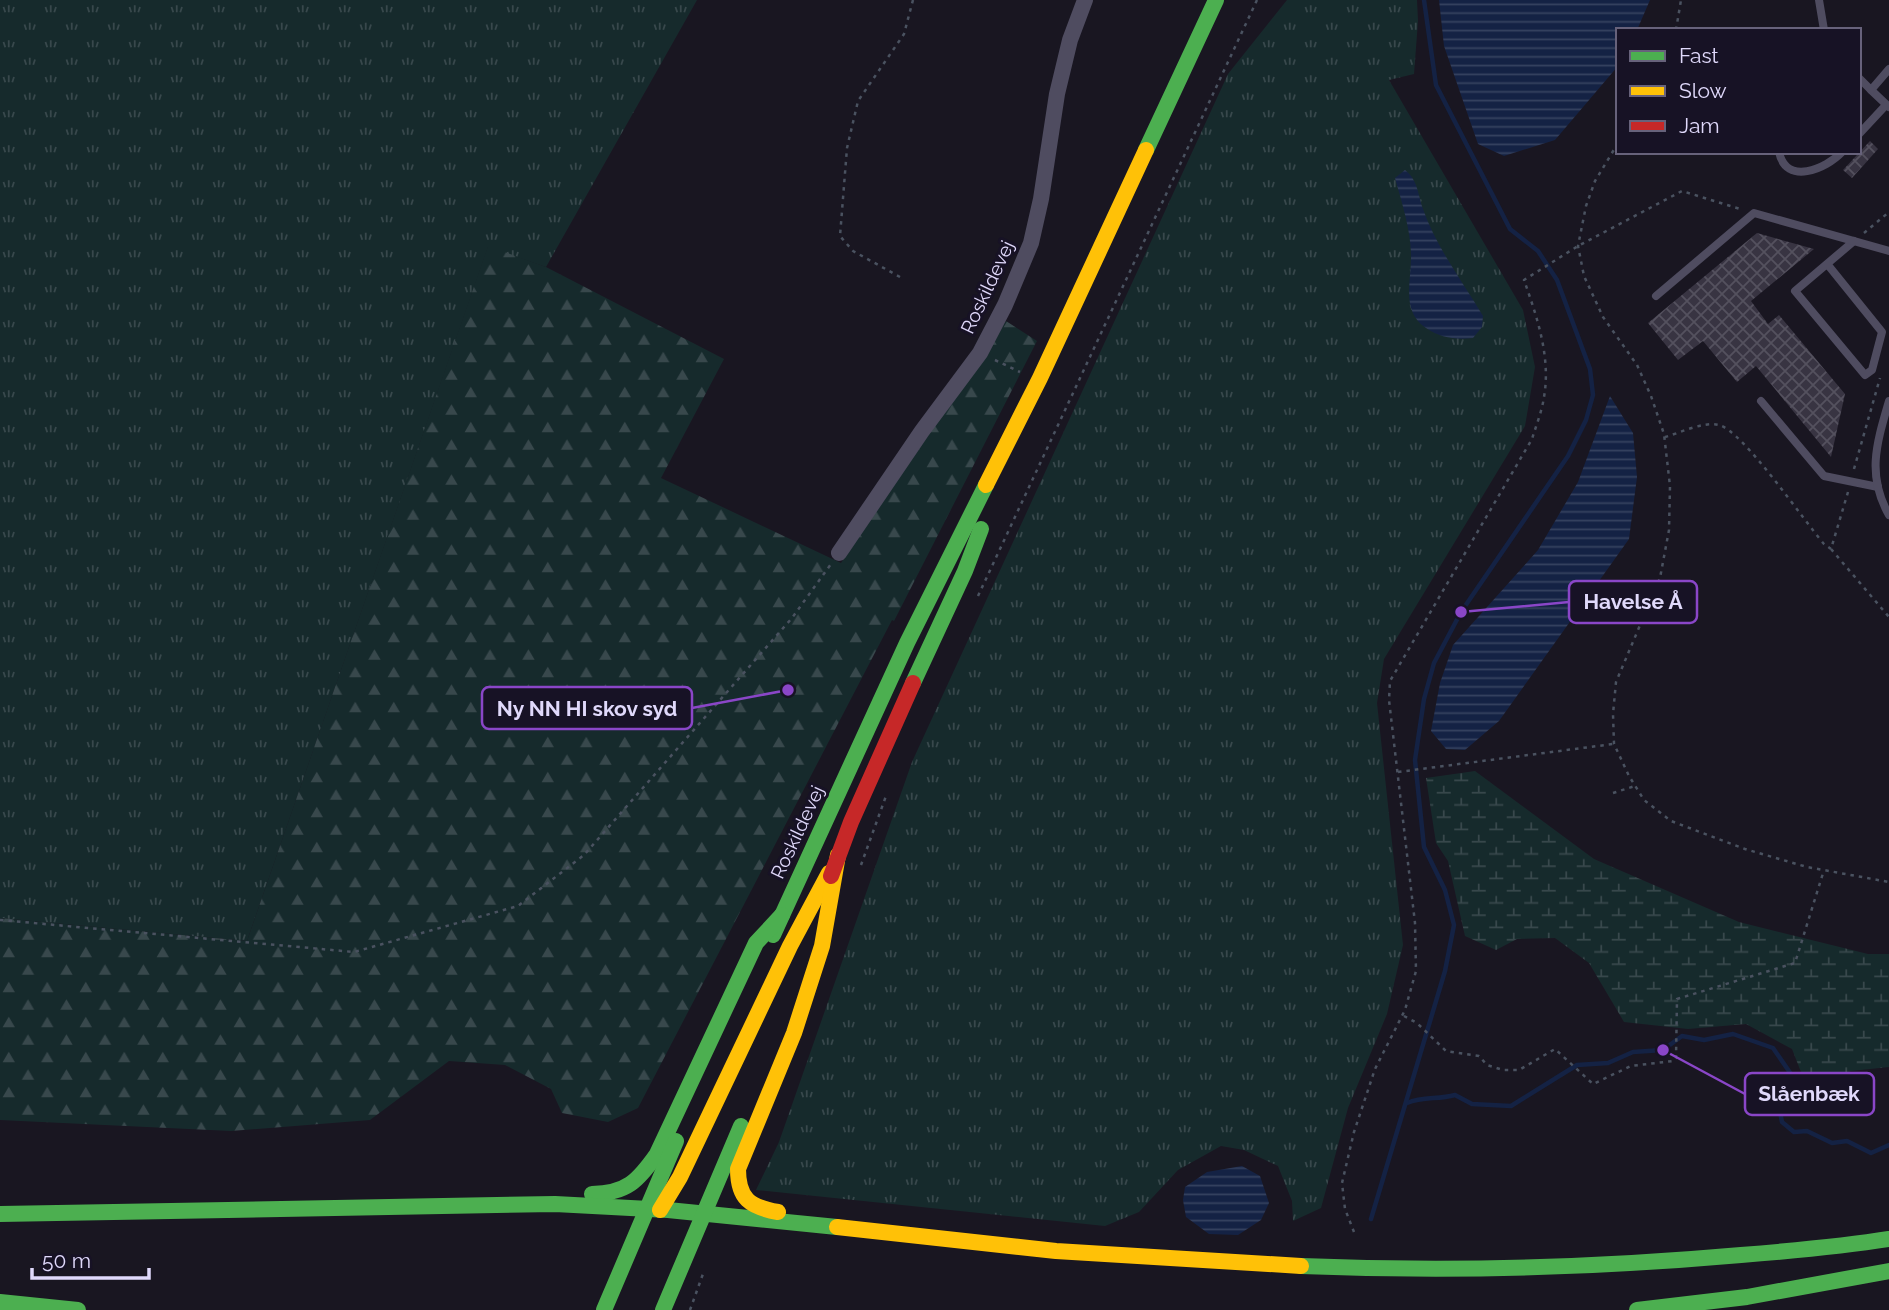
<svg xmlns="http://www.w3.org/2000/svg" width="1889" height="1310" font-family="Raleway,sans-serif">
	<defs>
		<pattern id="grass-tufts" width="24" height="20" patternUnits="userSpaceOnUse" patternTransform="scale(1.75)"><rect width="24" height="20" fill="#162a2c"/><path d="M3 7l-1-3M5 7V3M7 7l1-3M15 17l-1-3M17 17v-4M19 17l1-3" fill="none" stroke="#38484c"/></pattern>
		<pattern id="forest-firs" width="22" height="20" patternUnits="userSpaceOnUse" patternTransform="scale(1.75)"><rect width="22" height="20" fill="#162a2c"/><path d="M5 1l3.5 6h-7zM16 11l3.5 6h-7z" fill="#38484c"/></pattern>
		<pattern id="wetland-marsh" width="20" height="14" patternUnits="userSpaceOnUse" patternTransform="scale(1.75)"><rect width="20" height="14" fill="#162a2c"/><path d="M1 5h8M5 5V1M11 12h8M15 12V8" fill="none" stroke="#38484c"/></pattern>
		<pattern id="water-rules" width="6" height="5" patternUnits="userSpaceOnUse" patternTransform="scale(1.75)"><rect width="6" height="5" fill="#142244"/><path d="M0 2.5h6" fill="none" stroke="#364260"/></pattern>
		<pattern id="building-cross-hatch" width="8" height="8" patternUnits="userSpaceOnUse" patternTransform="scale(1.75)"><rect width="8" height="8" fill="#383442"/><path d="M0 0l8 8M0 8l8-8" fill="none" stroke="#54515e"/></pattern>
	</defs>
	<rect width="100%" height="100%" fill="#191621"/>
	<g fill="url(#grass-tufts)">
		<path d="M0 0H697L546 267 488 247 247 941 0 918Z"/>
		<path d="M1287 0H1417L1418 21 1414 74 1389 80 1523 310 1535 367 1525 426 1384 659 1377 703 1403 945 1387 1014 1348 1108 1321 1208 1293 1221 1292 1201 1278 1166 1244 1150 1221 1146 1178 1170 1139 1212 1105 1226 756 1190 779 1142 912 762 1228 74Z"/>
	</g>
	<path fill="url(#forest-firs)" d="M488 246 546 267 724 359 661 478 841 563 1006 321 1037 341 894 621 892 620 638 1108 608 1122 562 1113 551 1089 505 1065 449 1061 370 1120 231 1131 0 1120V918L247 941Z"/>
	<path fill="url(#wetland-marsh)" d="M1475 771 1594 859 1739 922 1868 954H1889V1067L1851 1071 1808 1090 1792 1049 1746 1024 1688 1029 1624 1022 1589 963 1555 938 1517 939 1496 950 1465 936 1448 861 1436 843 1426 778Z"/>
	<g fill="url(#water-rules)">
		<path d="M1439 0H1650L1637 30H1618V66L1555 140 1504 156 1478 144 1444 46Z"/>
		<path d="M1405 170C1418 180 1418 195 1423 209 1436 247 1463 282 1483 316L1482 327 1473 338C1455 340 1441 338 1426 328 1400 311 1412 280 1411 253 1410 228 1402 203 1395 178Z"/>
		<path d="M1610 396 1633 433 1637 477 1629 539 1499 721 1465 750 1446 749 1431 731 1440 683 1453 645 1538 550 1578 482Z"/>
		<path d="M1242 1166 1260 1176 1269 1203 1261 1220 1238 1235 1209 1234 1186 1217 1183 1200 1185 1187 1207 1172Z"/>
	</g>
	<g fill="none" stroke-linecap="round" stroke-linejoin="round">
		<g stroke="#142244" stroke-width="4.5">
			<path d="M1407 1103C1424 1096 1437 1100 1455 1095L1472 1104 1511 1106 1577 1065 1608 1063 1633 1052 1663 1050 1682 1036 1704 1040 1733 1034 1773 1048 1791 1074V1088L1780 1112 1782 1122 1794 1132 1807 1131 1832 1143 1847 1141 1871 1153 1889 1145"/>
			<path d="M1371 1219 1445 971 1454 925 1445 890 1424 847 1415 760 1424 699 1434 663 1461 612 1568 456 1586 420 1593 395 1590 369 1557 280 1538 251 1510 229 1436 85 1424 0"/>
		</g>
	</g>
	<g fill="url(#building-cross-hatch)">
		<path d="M1870 141 1878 149 1852 178 1843 170Z"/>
		<path d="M1757 233 1814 249 1751 301 1768 324 1779 315 1845 394 1831 457 1756 366 1737 382 1703 341 1678 360 1648 323Z"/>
	</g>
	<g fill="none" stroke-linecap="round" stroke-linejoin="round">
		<g stroke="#4a5260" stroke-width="2.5" stroke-dasharray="3.5 5" stroke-linecap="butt">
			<path d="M1676 30 1681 0"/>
			<path d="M1618 143 1595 181 1586 206 1578 246 1584 276 1603 317 1637 365 1651 396 1664 434 1670 486 1669 530 1660 578 1616 682 1613 714 1614 744 1629 776 1644 800 1671 821 1745 849 1807 867 1889 882"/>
			<path d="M1864 233 1889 212"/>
			<path d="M900 277 853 251 840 236 847 148 858 101 904 34 913 0"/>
			<path d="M995 360 1020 372"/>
			<path d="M1665 437C1680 433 1703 421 1719 425 1743 431 1804 521 1824 544L1831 549"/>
			<path d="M1854 469 1880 378"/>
			<path d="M1848 492 1831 549 1889 617"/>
			<path d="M978 596 1257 0"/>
			<path d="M1398 772 1613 744"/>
			<path d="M1613 793 1635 786"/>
			<path d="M861 865 886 796"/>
			<path d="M0 920 354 952 518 906 584 855 792 618 831 564"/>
			<path d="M1404 1016 1417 1023 1446 1051 1479 1056 1487 1065 1503 1070H1519L1555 1049 1593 1084 1631 1066 1673 1061 1676 1058 1677 999 1795 963 1824 870"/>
			<path d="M1354 1232 1345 1209 1342 1183 1354 1132 1375 1069 1405 1010 1416 971 1415 923 1389 700 1390 681 1532 439C1536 426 1542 411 1544 397 1551 357 1537 317 1524 280L1578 246 1682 191 1740 209"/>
			<path d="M690 1310 704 1271"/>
		</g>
		<g stroke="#4f4c60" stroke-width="8">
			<path d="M1819 0 1824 30"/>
			<path d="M1889 69 1871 90 1889 107"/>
			<path d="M1859 78 1871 90"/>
			<path d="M1859 134 1886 105"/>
			<path d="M1779 152C1786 186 1826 169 1842 152"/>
			<path d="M1828 265 1882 332 1872 370 1865 375 1795 291 1854 241"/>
			<path d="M1656 296 1754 213 1889 251"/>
			<path d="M1761 401 1824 476 1878 487"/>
			<path d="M1889 401C1877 442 1866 475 1889 515"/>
		</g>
		<path stroke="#4f4c60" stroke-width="16" d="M839 553 922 431 980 353 1005 305 1031 243 1041 199 1057 94 1070 40 1085 0"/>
		<g stroke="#4caf50" stroke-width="16">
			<path d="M1146 150 1216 0"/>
			<path d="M913 683 965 571 981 529"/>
			<path d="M773 935 907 643 986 485"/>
			<path d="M592 1194C627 1193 638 1181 657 1154L756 943 782 915"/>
			<path d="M0 1214 555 1204 668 1210 837 1227"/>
			<path d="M1301 1266C1448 1272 1595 1268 1741 1255 1791 1251 1840 1247 1889 1239"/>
			<path d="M0 1302 78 1310"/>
			<path d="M604 1310 676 1141"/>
			<path d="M663 1310 741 1126"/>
			<path d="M1637 1310 1747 1297 1889 1271"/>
		</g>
		<g stroke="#ffc107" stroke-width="16">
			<path d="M986 485 1040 378 1146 150"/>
			<path d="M660 1210 680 1177 790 946 829 873"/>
			<path d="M778 1212C750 1207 738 1199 738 1169L794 1033 822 946 838 855"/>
			<path d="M837 1227 1056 1251 1301 1266"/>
		</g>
		<path stroke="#c62828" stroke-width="16" d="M831 876 851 822 913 683"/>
	</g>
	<g text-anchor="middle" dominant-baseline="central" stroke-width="6" stroke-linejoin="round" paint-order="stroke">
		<g font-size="19" fill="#e0d9fb" stroke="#171225">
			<text transform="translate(987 287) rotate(-65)">Roskildevej</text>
			<text transform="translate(797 832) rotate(-65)">Roskildevej</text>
		</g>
	</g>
	<path fill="none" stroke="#8a46c8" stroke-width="2.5" d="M1461 612L1569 602M788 690L692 708M1663 1050L1745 1094"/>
	<g fill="#8a46c8" stroke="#171225" stroke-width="2.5">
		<circle cx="1461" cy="612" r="7"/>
		<circle cx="788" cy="690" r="7"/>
		<circle cx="1663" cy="1050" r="7"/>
	</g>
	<g fill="#171225" stroke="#8a46c8" stroke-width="2.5">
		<rect x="1569" y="581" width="128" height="42" rx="7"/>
		<rect x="482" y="687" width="210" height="42" rx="7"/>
		<rect x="1745" y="1073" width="129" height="42" rx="7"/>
	</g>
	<g font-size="21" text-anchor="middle" font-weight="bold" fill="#e0d9fb">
		<text x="1633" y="609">Havelse Å</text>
		<text x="587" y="716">Ny NN HI skov syd</text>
		<text x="1809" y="1101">Slåenbæk</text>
	</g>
	<rect x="1616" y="28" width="245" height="126" fill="#171225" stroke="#67627b" stroke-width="2"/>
	<rect x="1630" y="51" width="35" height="10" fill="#4caf50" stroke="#67627b" stroke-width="2"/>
	<text x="1679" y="63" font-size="21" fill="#e0d9fb">Fast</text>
	<rect x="1630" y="86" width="35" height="10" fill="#ffc107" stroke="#67627b" stroke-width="2"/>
	<text x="1679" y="98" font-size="21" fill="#e0d9fb">Slow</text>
	<rect x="1630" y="121" width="35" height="10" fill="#c62828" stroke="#67627b" stroke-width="2"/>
	<text x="1679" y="133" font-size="21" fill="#e0d9fb">Jam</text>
	<path d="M32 1268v10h117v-10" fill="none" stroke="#e0d9fb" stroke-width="3.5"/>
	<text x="42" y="1268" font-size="21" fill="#e0d9fb" stroke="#171225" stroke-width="5" paint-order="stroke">50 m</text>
</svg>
